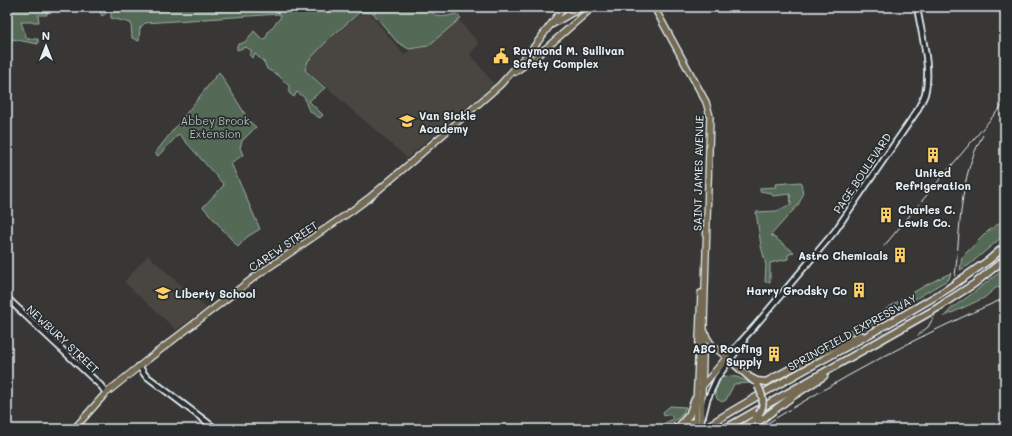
<svg xmlns="http://www.w3.org/2000/svg" width="1012" height="436" font-family="Mali,sans-serif">
	<rect width="100%" height="100%" fill="#383736"/>
	<filter id="ink" filterUnits="userSpaceOnUse"><feTurbulence type="fractalNoise" baseFrequency=".025" numOctaves="2"/><feDisplacementMap in="SourceGraphic" scale="8" xChannelSelector="R" yChannelSelector="G"/><feConvolveMatrix kernelMatrix="1 2 1 2 8 2 1 2 1" color-interpolation-filters="sRGB"/></filter>
	<g filter="url(#ink)">
		<g fill="#494440">
			<path d="M366 9 404 55 453 13 479 44 470 54 494 84 407 158 300 64Z"/>
			<path d="M148 255 206 308 176 330 124 282Z"/>
		</g>
		<g fill="#556a56" stroke="#9eaea7">
			<path d="M7 7H47V15H38L39 22H21L27 39H38V44L12 39 11 42H7Z"/>
			<path d="M97 7H428C437 20 442 17 456 14L461 18 428 46 409 49 397 42 373 13 360 12 330 38 308 61 305 70 325 88 309 101 323 115 320 118C310 112 307 111 305 98L297 92 294 97 289 93V86L278 75 267 69 264 62 255 54 252 58 249 54 252 51 246 47 237 50V45L245 42 254 31 262 39 266 38 268 32 281 17 279 14 145 23 140 28 139 41 132 38 131 23 111 18V12H108L102 16Z"/>
			<path d="M219 72 250 122 256 127 242 141 240 148 243 155 231 163 260 229 247 237 238 247 203 207 224 185 179 134 158 156 155 153Z"/>
			<path d="M801 182 803 195 798 205 771 235 794 252 788 255V259L770 263V282H765L766 265 761 246 756 212 777 211 791 204 790 194 773 196 771 193 760 191V188L776 187 775 184Z"/>
			<path d="M1002 221H1005V232L1002 237 969 265 960 270 962 257 987 232Z"/>
			<path d="M1005 268V288L1001 289 997 287 984 298 943 317 952 308 973 293Z"/>
			<path d="M951 273 949 279 868 327 849 334 848 331C883 313 915 288 951 273Z"/>
			<path d="M722 376 737 377 751 383 734 384 726 400 722 402 717 399 714 387Z"/>
			<path d="M670 406 686 407 681 416 665 429 663 424 673 419 670 414 664 416 663 412Z"/>
		</g>
		<g fill="none" stroke-linecap="round" stroke-linejoin="round">
			<g stroke="#e8f1f8" stroke-width="8">
				<g id="minor">
					<path d="M7 298 101 386 106 393"/>
					<path d="M727 357 754 327 835 231 917 111C919 106 923 100 925 94 932 68 921 33 917 7"/>
					<path d="M139 366 145 375 216 429"/>
					<path d="M703 416 707 400 717 378 744 341"/>
				</g>
			</g>
			<g stroke="#e8f1f8" stroke-width="8">
				<g id="major">
					<path d="M654 7 706 102 710 116 701 427"/>
					<path d="M553 24 582 7"/>
					<path d="M515 72 537 56 593 7"/>
					<path d="M705 332C708 345 720 351 729 359"/>
					<path d="M701 388 727 357"/>
					<path d="M74 429 105 394 147 360 256 276 350 212 369 198 415 159 500 85 533 48 564 7"/>
					<path d="M695 429 701 293"/>
				</g>
			</g>
			<g stroke="#e8f1f8" stroke-width="9">
				<g id="highway">
					<path d="M956 283 989 260 1005 246"/>
					<path d="M949 300 974 284 1005 259"/>
					<path d="M731 361 754 381"/>
					<path d="M751 378 757 381 766 382 816 355 861 335"/>
					<path d="M681 424 689 415 695 399"/>
					<path d="M675 429C684 422 691 421 701 424"/>
					<path d="M703 429C783 378 869 338 949 288"/>
					<path d="M724 429 939 307"/>
					<path d="M740 429 754 420 759 414"/>
					<path d="M749 429 793 396 824 376"/>
				</g>
			</g>
			<use href="#minor" stroke="#2a2d2e" stroke-width="4.5"/>
			<use href="#major" stroke="#746b52" stroke-width="5.5"/>
			<use href="#highway" stroke="#746b52" stroke-width="6"/>
			<g stroke="#e8f1f8" stroke-width="1">
				<path d="M884 246 1005 102"/>
				<path d="M955 276C961 229 958 178 983 135"/>
				<path d="M918 335 928 327 935 315"/>
				<path d="M758 429C837 380 919 335 1005 298"/>
			</g>
			<g stroke="#e8f1f8" stroke-width="9" stroke-linecap="butt">
				<g id="highway-bridge">
					<path d="M949 288 956 283"/>
					<path d="M939 307 949 300"/>
					<path d="M758 386C763 396 765 404 759 414"/>
				</g>
			</g>
			<use href="#highway-bridge" stroke="#746b52" stroke-width="6"/>
		</g>
	</g>
	<defs>
		<g id="civic-bare" transform="scale(1.2)"><path d="M-.6-6.5H3V-4.5H.6V-3L4-1V1h2V6H-6V1h2V-1L-.6-3ZM-1.2 2.5V6h2.4V2.5Z" fill="#ffd166" stroke="#2a2d2e" stroke-width="2.5" paint-order="stroke"/></g>
		<g id="school-bare" transform="scale(1.2)"><path d="M0-5L7-2L0 1L-7-2ZM-4 1L0 2.5L4 1V4Q0 6-4 4Z" fill="#ffd166" stroke="#2a2d2e" stroke-width="2.5" paint-order="stroke"/></g>
		<g id="building-bare" transform="scale(1.2)"><path d="M-4-6H4V6H1V3H-1V6H-4ZM-2.5-4.3h1.7v1.8h-1.7ZM.8-4.3h1.7v1.8H.8ZM-2.5-1h1.7V.8h-1.7ZM.8-1h1.7V.8H.8Z" fill="#ffd166" stroke="#2a2d2e" stroke-width="2.5" paint-order="stroke"/></g>
	</defs>
	<g fill-rule="evenodd">
		<use href="#civic-bare" x="501" y="56"/>
		<use href="#school-bare" x="407" y="121"/>
		<use href="#building-bare" x="933" y="155"/>
		<use href="#building-bare" x="886" y="215"/>
		<use href="#building-bare" x="900" y="255"/>
		<use href="#building-bare" x="859" y="290"/>
		<use href="#school-bare" x="163" y="293"/>
		<use href="#building-bare" x="774" y="354"/>
	</g>
	<g text-anchor="middle" dominant-baseline="central" stroke-width="3.5" stroke-linejoin="round" paint-order="stroke">
		<g font-size="11" font-weight="bold" fill="#e8f1f8" stroke="#2a2d2e" text-anchor="start">
			<text x="513" y="50">Raymond M. Sullivan<tspan x="513" dy="13">Safety Complex</tspan></text>
			<text x="419" y="115">Van Sickle<tspan x="419" dy="13">Academy</tspan></text>
			<text x="933" y="172" text-anchor="middle">United<tspan x="933" dy="13">Refrigeration</tspan></text>
			<text x="898" y="209">Charles C.<tspan x="898" dy="13">Lewis Co.</tspan></text>
			<text x="888" y="255" text-anchor="end">Astro Chemicals</text>
			<text x="847" y="290" text-anchor="end">Harry Grodsky Co</text>
			<text x="175" y="293">Liberty School</text>
			<text x="762" y="348" text-anchor="end">ABC Roofing<tspan x="762" dy="13">Supply</tspan></text>
		</g>
		<g font-size="11" fill="#adbbb7" stroke="#2a2d2e">
			<text x="215" y="120">Abbey Brook<tspan x="215" dy="13">Extension</tspan></text>
		</g>
		<g font-size="11" fill="#e8f1f8" stroke="#2a2d2e">
			<text transform="translate(698 173) rotate(-89)">SAINT JAMES AVENUE</text>
			<text transform="translate(862 173) rotate(-56)">PAGE BOULEVARD</text>
			<text transform="translate(283 246) rotate(-34)">CAREW STREET</text>
			<text transform="translate(852 332) rotate(-29)">SPRINGFIELD EXPRESSWAY</text>
			<text transform="translate(63 339) rotate(43)">NEWBURY STREET</text>
		</g>
	</g>
	<rect width="1012" height="436" fill="none" stroke="#2a2d2e" stroke-width="24"/>
	<rect x="12" y="12" width="988" height="412" fill="none" stroke="#e8f1f8" stroke-width="1.5" filter="url(#ink)"/>
	<g transform="translate(46 46)" stroke="#2a2d2e" stroke-width="3" paint-order="stroke">
	<path d="M0-3L7 15L0 10L-7 15Z" fill="#e8f1f8"/>
	<text y="-6" font-size="11" font-weight="bold" text-anchor="middle" fill="#e8f1f8">N</text>
	</g>
</svg>
